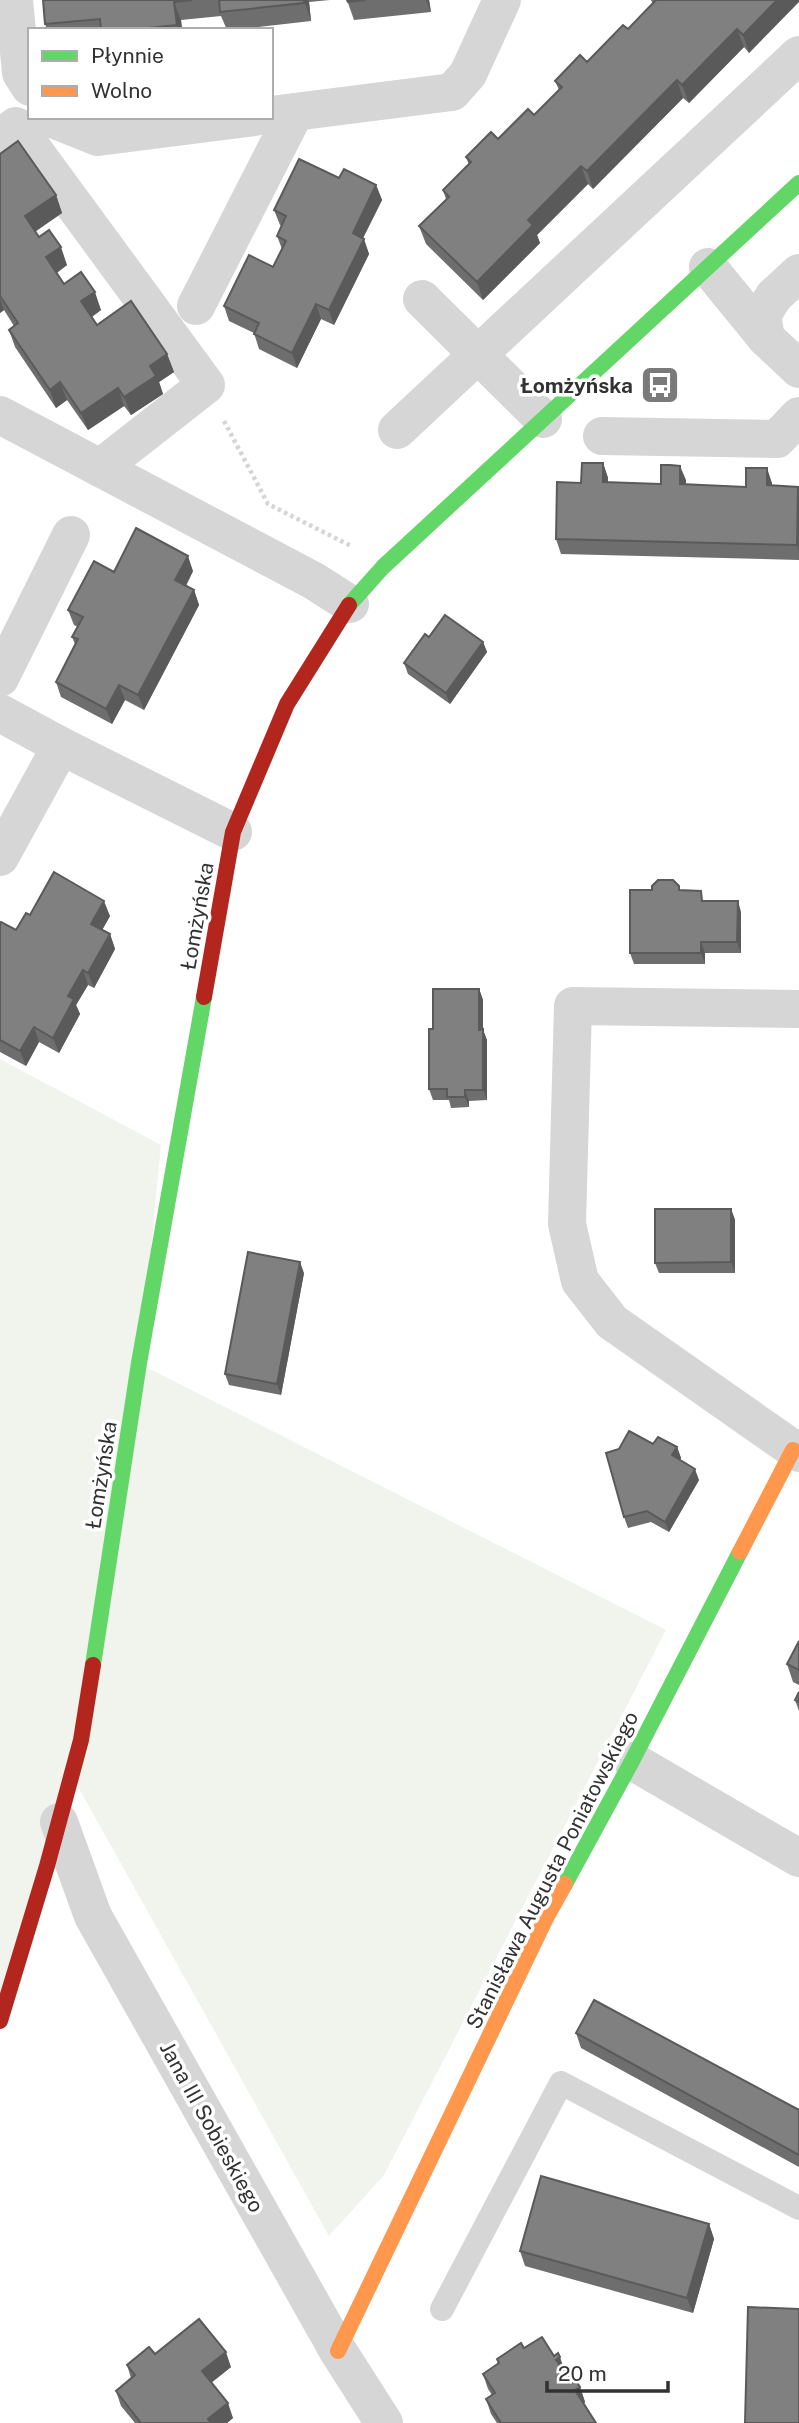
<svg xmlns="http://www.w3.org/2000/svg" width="799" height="2423" font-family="'Public Sans',sans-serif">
	<rect width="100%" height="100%" fill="#fff"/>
	<path fill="#f0f4ed" d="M0 1059 161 1145 140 1364 666 1630 384 2175 329 2236 72 1776 0 2021Z"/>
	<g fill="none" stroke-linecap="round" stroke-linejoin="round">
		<path stroke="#d5d5d5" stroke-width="4.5" stroke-dasharray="3.5 3.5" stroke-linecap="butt" d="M224 421 268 504 351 546"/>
		<path stroke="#d6d6d6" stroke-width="24" d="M442 2309 561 2083 799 2208"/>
		<g stroke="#d6d6d6" stroke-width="38">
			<path d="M14 0 21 73 30 87"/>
			<path d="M271 115 452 92 468 74 502 0"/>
			<path d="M48 117 98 137 255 117"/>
			<path d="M0 138 16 126 206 385 100 468"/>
			<path d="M708 267 766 338"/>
			<path d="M799 273 774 296 762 315 766 338 799 369"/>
			<path d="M422 299 543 419"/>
			<path d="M196 306 295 112"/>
			<path d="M0 415 314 581 350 604"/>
			<path d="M397 430 799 55"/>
			<path d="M602 436 777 439 799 416"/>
			<path d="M0 678 71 535"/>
			<path d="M0 713 61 746 233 832"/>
			<path d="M0 857 61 746"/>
			<path d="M799 1009 573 1006 567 1224 580 1281 612 1322 799 1453"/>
			<path d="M632 1761 799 1858"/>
			<path d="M59 1822 93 1916 338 2351 384 2423"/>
		</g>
		<g stroke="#63d668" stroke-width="16">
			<path d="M349 605 383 567 799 183"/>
			<path d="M93 1665 139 1363 204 997"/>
			<path d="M565 1884 632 1761 740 1552"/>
		</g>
		<g stroke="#ff974d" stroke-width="16">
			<path d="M740 1552 793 1450"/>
			<path d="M338 2351 546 1918 565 1884"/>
		</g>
		<g stroke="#b3261e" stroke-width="16">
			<path d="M204 997 233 832 287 704 349 605"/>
			<path d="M0 2021 47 1866 81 1740 93 1665"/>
		</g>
	</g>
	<g fill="#6e6e6e">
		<path d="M43 0H330L309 2 311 21 231 30H227L221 16 181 20 182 30H47L45 24Z"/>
		<path d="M347 0H429L431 12 354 20Z"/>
		<path d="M651 0H799L749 53 744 47 689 103 683 98 593 189 588 184 537 235 540 243 483 300 426 244 419 226 446 199 443 190 469 165 466 157 498 139 534 115 559 90 555 81 587 62 628 29 653 4Z"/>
		<path d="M0 154 56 195 62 213 35 232 39 237 67 265 57 273 64 284 101 310 92 317 97 325 167 354 174 372 159 382 163 394 131 415 124 406 88 430 67 400 56 408 15 347 9 330 14 326 4 310 0 313Z"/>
		<path d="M339 178 376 185 382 200 363 238 369 254 334 325 321 319 297 368 259 349 254 333 229 321 224 306 273 267 282 249 277 236 282 226 280 225 274 210Z"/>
		<path d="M603 463 608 478V483L661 484 686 480V485L746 487 772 483V486L799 489V560L561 554 556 539 581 483Z"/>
		<path d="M193 571 186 586 194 590 199 605 144 710 125 700 112 724 61 697 56 682 75 644 72 637 78 627 74 625 68 610 114 572Z"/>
		<path d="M429 637 483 642 487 652 450 704 408 674 404 663Z"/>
		<path d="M679 886 680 890 705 901 741 912V953H705V964H634L630 953 652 890Z"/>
		<path d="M30 915 110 916 102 930 110 934 115 949 94 988 88 985 76 1005 80 1014 59 1053 39 1042 26 1066 0 1052V923L16 930Z"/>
		<path d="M479 989 483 1000V1030L487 1040V1100L469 1101V1107L451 1108 449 1100H433L429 1089 433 1029Z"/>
		<path d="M731 1209 735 1220V1273H659L655 1263Z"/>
		<path d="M304 1273 281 1395 229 1385 225 1374Z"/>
		<path d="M653 1444 677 1447 681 1458 680 1460 699 1480 669 1532 651 1522 628 1528 624 1517Z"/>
		<path d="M799 1641V1685L793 1682 787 1664Z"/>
		<path d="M799 1692V1711L795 1700Z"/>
		<path d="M576 2033 799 2110V2167L581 2048Z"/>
		<path d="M709 2224 714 2239 693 2313 525 2266 520 2251Z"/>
		<path d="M524 2348 554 2356 580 2387 585 2402 584 2403 596 2423H497L491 2414 486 2399 492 2395 488 2389 483 2374 498 2364 497 2359Z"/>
		<path d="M155 2354 231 2367 211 2383 233 2418 227 2423H135L121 2406 116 2391 131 2378 127 2365Z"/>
	</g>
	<g fill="#5a5a5a">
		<path d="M304 0H308L309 2 311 21Z"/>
		<path d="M426 0H429L431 12Z"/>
		<path d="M777 0H799V2L749 53 743 35Z"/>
		<path d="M174 2 181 20 182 30H178L177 25Z"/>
		<path d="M737 29 744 47 689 103 682 85Z"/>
		<path d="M677 80 683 98 593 189 587 171Z"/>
		<path d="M581 166 588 184 537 235 540 243 483 300 477 282 528 220Z"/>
		<path d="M376 185 382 200 358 248 353 233Z"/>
		<path d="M56 195 62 213 31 234 25 216Z"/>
		<path d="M364 239 369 254 334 325 329 310Z"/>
		<path d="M61 247 67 265 53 275 46 257Z"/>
		<path d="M95 292 101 310 88 319 81 301Z"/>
		<path d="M0 299 4 310 0 313Z"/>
		<path d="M316 304 321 319 297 368 292 353Z"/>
		<path d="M167 354 174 372 159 382 163 394 131 415 124 397 150 366Z"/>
		<path d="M60 382 67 400 56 408 50 390Z"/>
		<path d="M118 388 124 406 88 430 81 413Z"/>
		<path d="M603 463 608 478V497L603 482Z"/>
		<path d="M680 466 686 480 685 499 680 484Z"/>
		<path d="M767 468 772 483V500L767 485Z"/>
		<path d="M798 487 799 489V552L797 545Z"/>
		<path d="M188 556 193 571 181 595 175 580Z"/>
		<path d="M194 590 199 605 144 710 138 695Z"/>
		<path d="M483 642 487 652 450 704 446 693Z"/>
		<path d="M119 685 125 700 112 724 106 709Z"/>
		<path d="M104 901 110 916 97 939 91 924Z"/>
		<path d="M738 901 741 912V953L737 942Z"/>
		<path d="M110 934 115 949 94 988 88 973Z"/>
		<path d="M701 942 705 953V964L701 953Z"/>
		<path d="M83 970 88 985 76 1005 80 1014 59 1053 53 1038 68 996Z"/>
		<path d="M479 989 483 1000V1030L487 1040V1100L483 1090 479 1030Z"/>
		<path d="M34 1027 39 1042 26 1066 20 1051Z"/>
		<path d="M465 1090 469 1101V1107L465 1097Z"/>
		<path d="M731 1209 735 1220V1273L731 1262Z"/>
		<path d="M300 1262 304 1273 281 1395 277 1384Z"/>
		<path d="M677 1447 681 1458 676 1466 672 1455Z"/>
		<path d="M695 1469 699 1480 669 1532 665 1522Z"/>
		<path d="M709 2224 714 2239 693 2313 687 2298Z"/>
		<path d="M226 2352 231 2367 207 2386 202 2371Z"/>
		<path d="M560 2357 565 2372 561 2375 556 2360Z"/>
		<path d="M580 2387 585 2402 581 2405 575 2390Z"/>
		<path d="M228 2403 233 2418 227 2423H210L208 2419Z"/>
	</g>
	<g fill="#808080" stroke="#5a5a5a" stroke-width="2">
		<path d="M43 0H192L174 2 177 25 130 30H101L100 19 45 24Z"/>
		<path d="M219 0H304V3L220 12Z"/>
		<path d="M347 0H365L348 2Z"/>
		<path d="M656 0H777L743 35 737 29 682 85 677 80 587 171 581 166 528 220 533 225 477 282 419 226 449 197 443 190 471 162 466 157 491 132 498 139 528 109 534 115 562 87 555 81 580 55 587 62 623 25 628 29Z"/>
		<path d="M18 141 56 195 25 216 39 237 49 230 61 247 46 257 64 284 81 272 95 292 81 301 97 325 131 301 167 354 150 366 156 376 124 397 118 388 81 413 60 382 50 390 9 330 18 323 0 296V154Z"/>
		<path d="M299 159 339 178 344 169 376 185 353 233 364 239 329 310 316 304 292 353 254 334 259 323 224 306 249 255 273 267 286 241 277 236 286 216 274 210Z"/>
		<path d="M582 463H603V482L661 484V465H670L680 466V484L746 487V468H767V485L798 487 797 545 556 539 557 482 581 483Z"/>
		<path d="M136 528 188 556 175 580 194 590 138 695 119 685 106 709 56 682 78 639 72 637 83 617 68 610 94 561 114 572Z"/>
		<path d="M445 615 483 642 446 693 404 663 425 634 429 637Z"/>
		<path d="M54 872 104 901 91 924 110 934 88 973 83 970 68 996 74 999 53 1038 34 1027 20 1051 0 1040V923L1 922 16 930 26 913 30 915Z"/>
		<path d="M658 880H673L679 886V890L701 891 702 901H738L737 942H701V953H630V890H652V886Z"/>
		<path d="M433 989H479V1030L483 1029V1090H465V1097H447V1089H429V1029H433Z"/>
		<path d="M655 1209H731V1262L655 1263Z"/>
		<path d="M248 1252 300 1262 277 1384 225 1374Z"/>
		<path d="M629 1431 653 1444 658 1437 677 1447 672 1455 695 1469 665 1522 647 1511 624 1517 606 1453 619 1449Z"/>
		<path d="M799 1641V1670L787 1664Z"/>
		<path d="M799 1692V1702L795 1700Z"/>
		<path d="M594 2000 799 2110V2155L576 2033Z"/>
		<path d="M541 2176 709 2224 687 2298 520 2251Z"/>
		<path d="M748 2307 799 2309V2423H745Z"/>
		<path d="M199 2319 226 2352 202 2371 228 2403 208 2419 211 2423H141L116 2391 135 2375 127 2365 149 2347 155 2354Z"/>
		<path d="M542 2337 554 2356 558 2353 560 2357 556 2360 564 2371 568 2369 580 2387 575 2390 596 2423H501L486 2399 495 2393 483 2374 499 2363 497 2359 521 2343 524 2348Z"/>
	</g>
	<defs>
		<g id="bus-square" transform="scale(2.0125)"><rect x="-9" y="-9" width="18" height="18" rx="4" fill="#7a7a7a" stroke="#fff"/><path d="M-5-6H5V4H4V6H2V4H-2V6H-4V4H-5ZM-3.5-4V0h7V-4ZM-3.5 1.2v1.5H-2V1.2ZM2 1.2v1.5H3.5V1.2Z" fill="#fff"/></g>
	</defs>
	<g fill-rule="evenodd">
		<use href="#bus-square" x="660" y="385"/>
	</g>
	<g text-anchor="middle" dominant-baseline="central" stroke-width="7" stroke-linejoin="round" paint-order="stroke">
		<g font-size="21" font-weight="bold" fill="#323232" stroke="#fff" text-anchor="end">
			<text x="633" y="385">Łomżyńska</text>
		</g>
		<g font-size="21" fill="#323232" stroke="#fff">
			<text transform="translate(197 916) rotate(-80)">Łomżyńska</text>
			<text transform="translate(101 1475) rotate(-81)">Łomżyńska</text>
			<text transform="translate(552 1870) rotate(-63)">Stanisława Augusta Poniatowskiego</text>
			<text transform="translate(212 2127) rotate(61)">Jana III Sobieskiego</text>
		</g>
	</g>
	<rect x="28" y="28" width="245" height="91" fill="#ffffff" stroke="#adadad" stroke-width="2"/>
	<rect x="42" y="51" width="35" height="10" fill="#63d668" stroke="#adadad" stroke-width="2"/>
	<text x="91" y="63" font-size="21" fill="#323232">Płynnie</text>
	<rect x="42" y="86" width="35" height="10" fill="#ff974d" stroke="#adadad" stroke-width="2"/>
	<text x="91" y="98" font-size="21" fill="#323232">Wolno</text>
	<path d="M547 2381v10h121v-10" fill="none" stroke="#323232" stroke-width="3.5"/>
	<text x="558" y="2381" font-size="21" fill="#323232" stroke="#ffffff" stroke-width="5" paint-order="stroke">20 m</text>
</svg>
